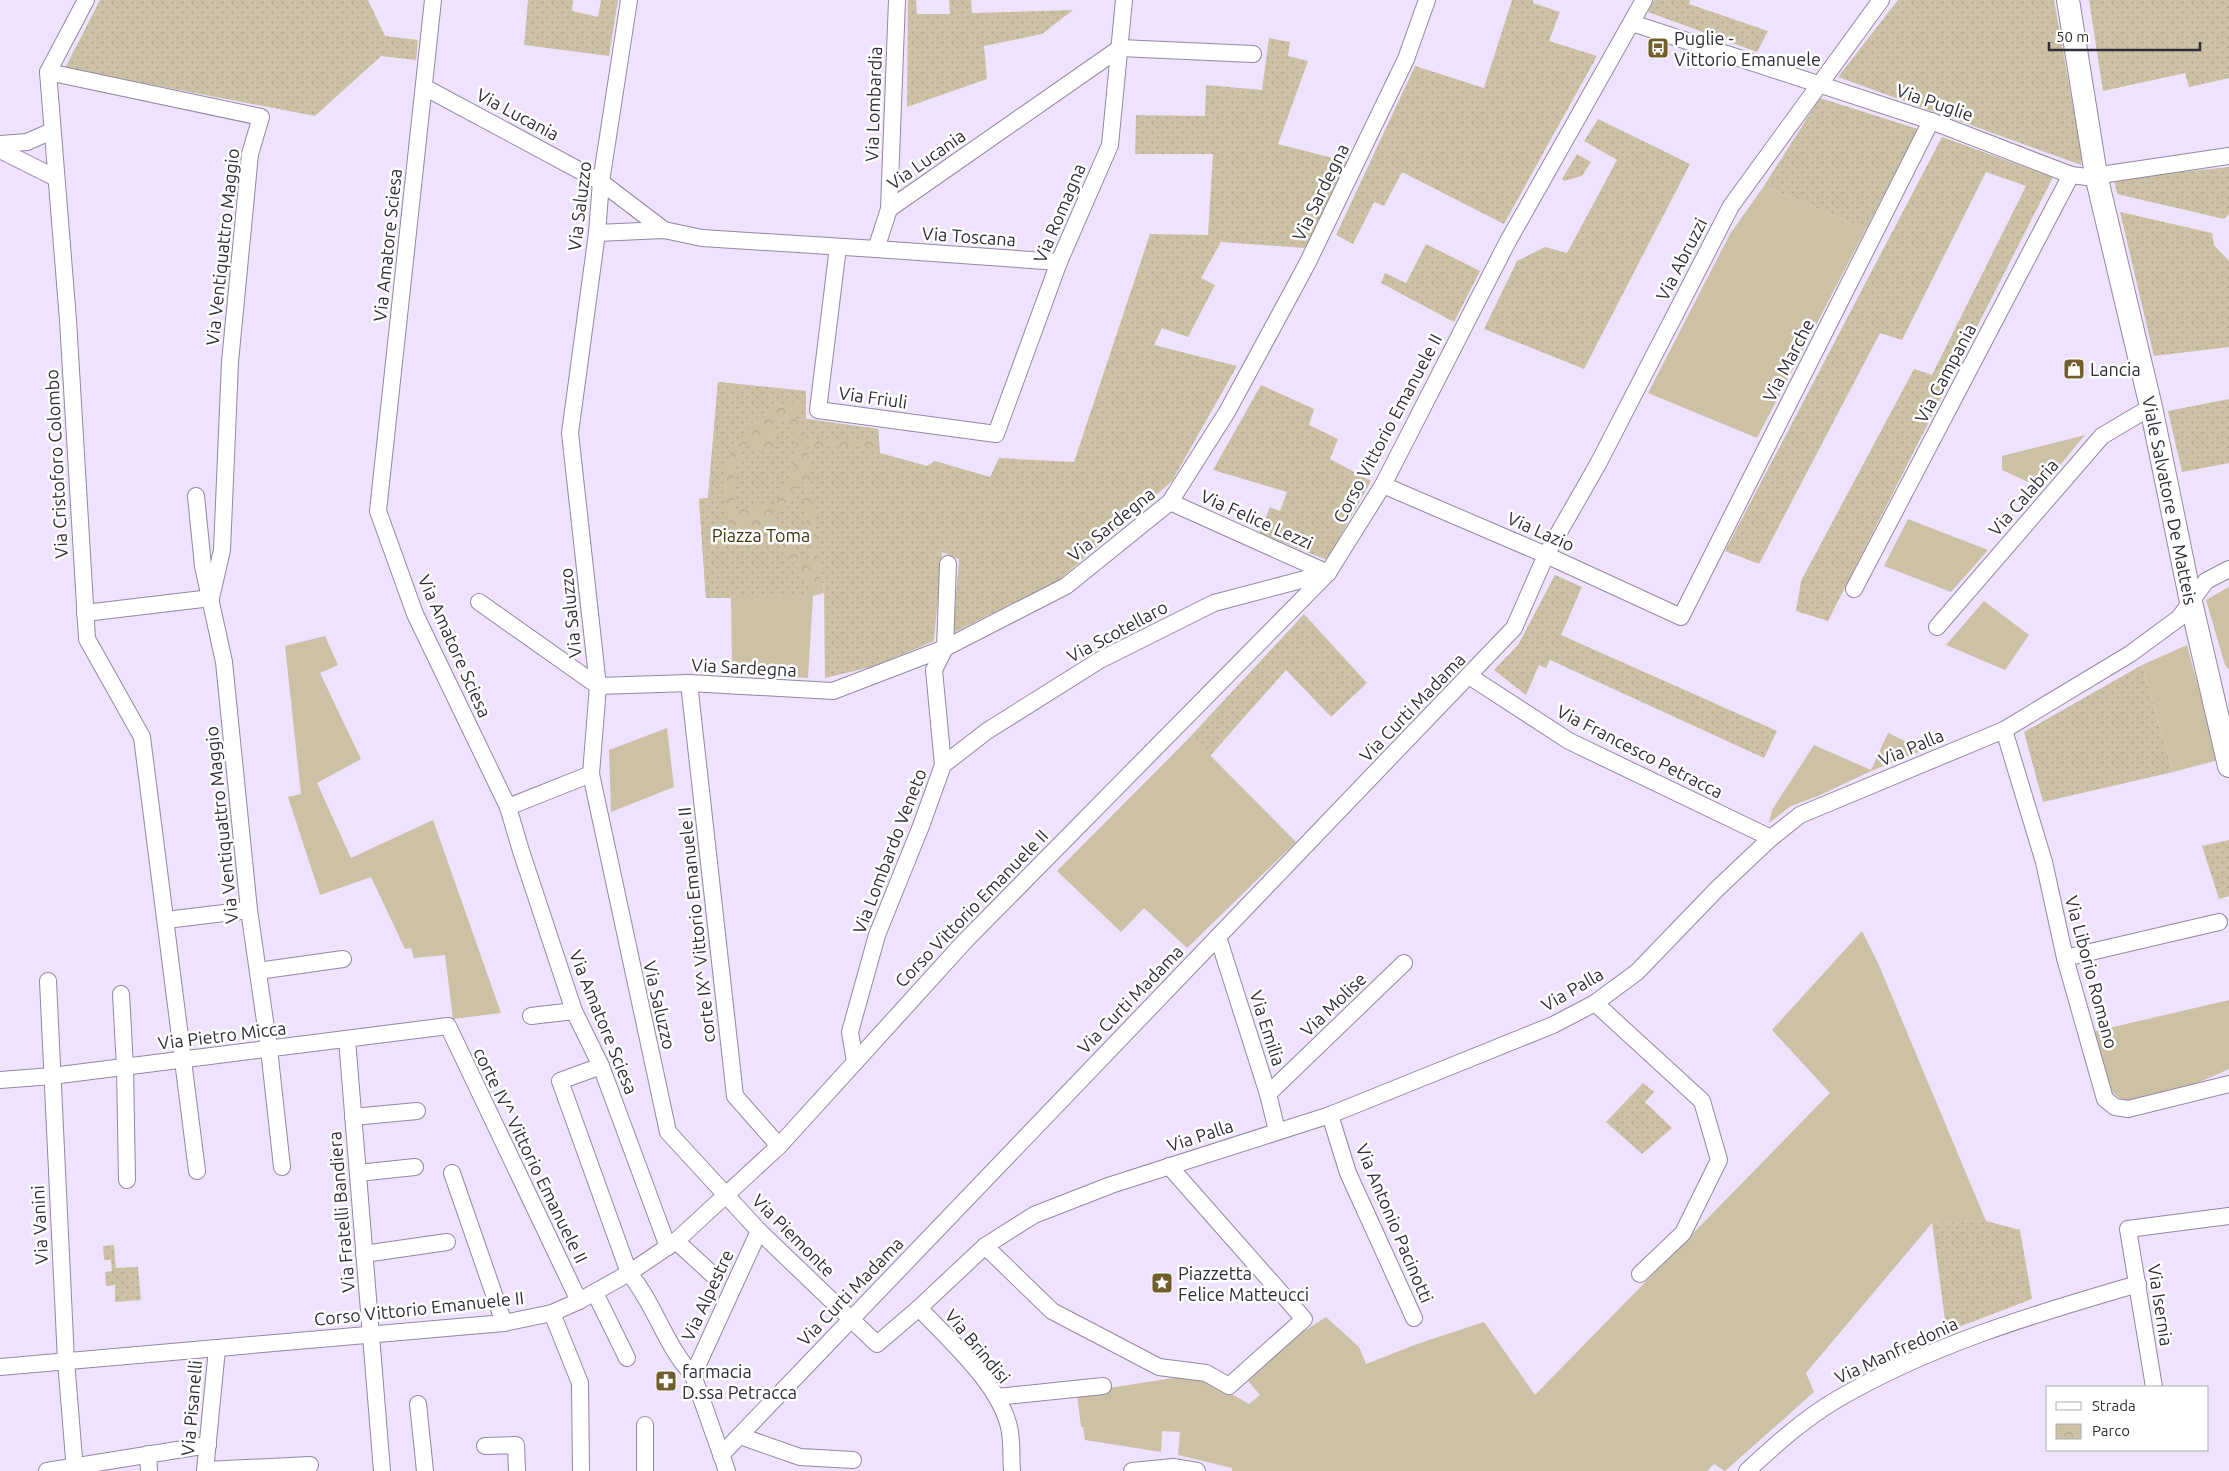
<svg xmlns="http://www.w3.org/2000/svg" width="2229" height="1471" font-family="Ubuntu,sans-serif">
	<defs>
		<pattern id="park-crowns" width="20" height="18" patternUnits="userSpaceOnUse" patternTransform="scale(1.25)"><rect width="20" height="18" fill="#cdc1a5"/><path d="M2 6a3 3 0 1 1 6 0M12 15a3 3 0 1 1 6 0" fill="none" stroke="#b0a68f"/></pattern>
		<pattern id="garden-dots" width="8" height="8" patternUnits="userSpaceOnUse" patternTransform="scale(1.25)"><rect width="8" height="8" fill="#cdc1a5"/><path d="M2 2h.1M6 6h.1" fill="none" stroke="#b0a68f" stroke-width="1.8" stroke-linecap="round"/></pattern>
	</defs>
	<rect width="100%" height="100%" fill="#eee2fe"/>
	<g fill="#cdc1a5">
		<path d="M1764 186 1866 229 1757 438 1648 393 1730 234Z"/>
		<path d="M2085 435 2041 488 2002 470V456Z"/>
		<path d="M1908 519 1988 550 1951 592 1884 566Z"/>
		<path d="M2229 587V670L2225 665 2206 600Z"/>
		<path d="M813 596 808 678 732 673 731 597Z"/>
		<path d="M1984 601 2029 635 2005 670 1946 645Z"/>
		<path d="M325 636 338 665 320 673 361 759 317 783 351 858 433 820 501 1013 453 1019 445 955 414 958 411 948 405 949 371 877 320 895 288 797 301 794 285 646Z"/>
		<path d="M2187 645 2218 760 2173 772 2142 665Z"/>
		<path d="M667 728 674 787 611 812 609 750Z"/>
		<path d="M1888 733 1924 750 1871 771 1818 796 1791 806 1769 823 1772 810 1814 745 1871 770Z"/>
		<path d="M1191 736 1296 842 1187 948 1144 908 1121 932 1057 871Z"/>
		<path d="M1862 931 1878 963 1986 1221 1932 1223 1806 1373 1814 1392 1725 1471 1714 1464 1707 1471H1232V1468L1178 1455 1180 1432 1162 1431 1161 1452 1085 1440 1083 1427H1081L1077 1393 1186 1376 1216 1385 1249 1404 1260 1395 1248 1381 1301 1333 1326 1317 1359 1347 1366 1364 1417 1344 1484 1322 1535 1395 1830 1093 1772 1030Z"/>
		<path d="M2229 1000V1069C2207 1079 2147 1106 2125 1100 2117 1098 2112 1092 2108 1085L2092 1032Z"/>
	</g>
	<path fill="url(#park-crowns)" d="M718 382 806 391V419L878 429 880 453 819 495 824 593 813 596 706 598 699 499 708 498Z"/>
	<g fill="url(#garden-dots)">
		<path d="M100 0H368L385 36 418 40 416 60 381 56 315 116 65 68Z"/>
		<path d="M528 0H573L572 11 598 17 601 0H618L609 56 524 45Z"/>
		<path d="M908 0H916L917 14H950L949 0H971L972 13 1073 10 1042 34 984 46 987 79 907 107Z"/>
		<path d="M1512 0H1533V3L1560 12 1549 41 1597 56 1504 224 1402 172 1384 206 1374 202 1353 244 1336 235 1415 66 1484 88Z"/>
		<path d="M1654 0H1690L1689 4 1768 31 1757 52 1648 12Z"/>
		<path d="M1898 0H2054L2082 158 2081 165 1838 77Z"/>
		<path d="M2089 0H2229V78L2189 87 2185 73 2103 91Z"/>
		<path d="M1269 38 1290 42 1288 56 1308 61 1278 144 1348 162 1305 248 1221 242 1201 278 1215 285 1188 337 1162 328 1154 345 1237 366 1172 481 1058 581 953 633 959 559 942 552 934 641 875 666 825 678 824 583 820 582 807 447H879L880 453 927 466 935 461 990 477 999 458 1074 462 1150 234 1208 235 1213 154H1135L1136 115 1205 116 1206 85 1262 90Z"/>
		<path d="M1820 98 1918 129 1866 229 1764 186Z"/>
		<path d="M1598 119 1690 164 1584 369 1484 329 1517 261 1545 247 1567 253 1617 160 1584 141Z"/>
		<path d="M1942 137 2053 177 1828 621 1796 611 1801 581 1914 369 1932 375 2026 186 1986 172 1902 340 1880 333 1759 564 1725 551Z"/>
		<path d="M1577 154 1591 162 1582 176 1564 181 1562 179Z"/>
		<path d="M2229 167V214L2224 219 2117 194 2114 179Z"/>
		<path d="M2120 212 2212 233 2214 245 2229 261V347L2154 356Z"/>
		<path d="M1426 244 1480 271 1454 322 1381 283 1385 273 1406 283Z"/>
		<path d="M718 382 806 391V403C801 403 795 402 791 403 753 407 724 452 723 486 723 507 730 527 737 546L771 542C788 556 807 575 813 596L706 598 699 499 708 498Z"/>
		<path d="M1261 385 1314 409 1309 425 1338 439 1330 459 1371 481 1327 560 1259 533 1270 507 1280 511 1287 492 1213 470Z"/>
		<path d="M2229 399V463L2182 472 2168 411Z"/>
		<path d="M806 408V419L878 429 879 440H813L806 438 793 414Z"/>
		<path d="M786 420C807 452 792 475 775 505L735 509C732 485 733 463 747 443 761 461 783 449 774 427Z"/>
		<path d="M802 475 811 569 788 546 774 536 778 512 788 501Z"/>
		<path d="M1555 575 1582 587 1561 635 1777 731 1764 758 1550 660 1546 668 1539 665 1526 695 1494 670 1518 645Z"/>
		<path d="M1304 614 1367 683 1331 717 1286 670 1210 756 1191 736Z"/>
		<path d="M2142 665 2173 772 2043 802 2024 732Z"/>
		<path d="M2229 840V896L2219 899 2202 846Z"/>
		<path d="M1643 1083 1654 1092 1645 1102 1672 1128 1642 1154 1606 1122Z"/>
		<path d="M1986 1221 2020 1230 2032 1299 1938 1335 1945 1320 1932 1223Z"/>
		<path d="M114 1245 116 1268 138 1267 141 1300 115 1302V1285L106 1286 105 1272 112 1271 111 1260H104L103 1246Z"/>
	</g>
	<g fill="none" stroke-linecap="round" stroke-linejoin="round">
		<g stroke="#9388a1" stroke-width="18">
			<g id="street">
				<path d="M86 0 48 72 68 320 87 639 142 737 197 1171"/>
				<path d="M433 0 378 511 415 614 508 807 521 851 574 1011 601 1066 668 1247"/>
				<path d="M629 0 601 182 597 233 570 433 598 686 591 774 668 1132 759 1231 877 1344 919 1308 985 1246 1034 1215 1111 1185 1330 1115 1553 1025 1595 1003 1637 972 1718 888 1771 838 1800 815 2004 730 2130 654 2179 618 2206 581 2229 569"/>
				<path d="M1632 23 1931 121 2071 175 2087 177 2229 156"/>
				<path d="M48 72 261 117 250 154 230 362 222 550 211 598"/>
				<path d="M424 87 601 182 664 230"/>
				<path d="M0 144 27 142 52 131"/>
				<path d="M0 150 56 178"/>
				<path d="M889 209 897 0"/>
				<path d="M597 233 664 230 702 238 876 249 889 209 1120 48 1253 54"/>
				<path d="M838 247 818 410 996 434 1059 262 1110 145 1124 0"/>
				<path d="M876 249 1059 262"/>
				<path d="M1383 485 1546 555 1681 617 1931 121"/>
				<path d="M196 496 203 566 224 662 249 910 269 1049 282 1167"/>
				<path d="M1170 502 1328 573"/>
				<path d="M1854 589 2071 175"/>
				<path d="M479 602 598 686"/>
				<path d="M85 613 211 598"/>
				<path d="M1937 627 2102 436 2151 407"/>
				<path d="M1469 676 1569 741 1771 838"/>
				<path d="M689 683 735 1096 779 1146"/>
				<path d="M598 686 689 683 833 691 945 648 1066 586 1170 502 1227 412 1307 264 1406 59 1427 0"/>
				<path d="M2004 730 2044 862 2065 958 2105 1099 2115 1107 2128 1109 2229 1084"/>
				<path d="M943 765 987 731 1100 660 1214 603 1328 573"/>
				<path d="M508 807 591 774"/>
				<path d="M166 920 249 910"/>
				<path d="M1218 937 1268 1094 1277 1131"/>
				<path d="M2065 958 2219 922"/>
				<path d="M258 971 343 959"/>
				<path d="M48 981 66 1361 75 1471"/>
				<path d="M121 994 125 1067 127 1180"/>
				<path d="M1595 1003 1702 1101 1719 1160 1683 1233 1640 1274"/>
				<path d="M531 1016 574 1011"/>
				<path d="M347 1039 382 1471"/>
				<path d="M855 1062 850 1032 877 935 921 826 943 765 934 670 945 648 948 564"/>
				<path d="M601 1066 560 1081 629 1273C655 1304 665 1346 693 1375"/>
				<path d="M0 1080 52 1076 448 1026 579 1301"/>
				<path d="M1268 1094 1404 963"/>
				<path d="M1330 1115 1348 1173 1414 1318"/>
				<path d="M353 1117 417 1111"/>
				<path d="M358 1173 415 1167"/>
				<path d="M452 1173 504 1323"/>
				<path d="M676 1241 713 1275"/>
				<path d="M985 1246 1052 1311 1159 1367 1206 1373 1229 1386 1304 1319 1169 1166"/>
				<path d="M364 1254 447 1242"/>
				<path d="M595 1293 627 1358"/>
				<path d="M919 1308C950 1341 1003 1387 1010 1432 1012 1445 1011 1458 1012 1471"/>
				<path d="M552 1313 580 1383 581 1471"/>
				<path d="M0 1367 504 1323 552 1313 579 1301 629 1273 676 1241 779 1146 966 940 1328 573 1383 485 1507 243 1644 0"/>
				<path d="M2154 1387 2128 1229 2229 1216"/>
				<path d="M997 1397 1103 1386"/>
				<path d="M418 1404 425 1471"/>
				<path d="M645 1425V1471"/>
				<path d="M740 1436 800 1457 853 1460"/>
				<path d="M485 1446 516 1445 517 1471"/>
				<path d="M148 1454 149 1471"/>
				<path d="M721 1455 1514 628 1546 555 1598 464 1731 206 1881 0"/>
				<path d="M205 1470 310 1465"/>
				<path d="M47 1471 208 1445"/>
				<path d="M205 1471 217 1349"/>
				<path d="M727 1471 693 1375 759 1231"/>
				<path d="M1132 1471 1173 1467 1197 1471"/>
				<path d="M1747 1471C1775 1445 1804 1419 1836 1400 1930 1345 2034 1314 2138 1284"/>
			</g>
		</g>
		<g stroke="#9388a1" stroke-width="24">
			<g id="secondary">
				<path id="s1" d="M2068 0 2096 175 2151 407 2191 602 2229 766"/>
			</g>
		</g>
		<use href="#street" stroke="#fff" stroke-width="16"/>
		<use href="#secondary" stroke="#fff" stroke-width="22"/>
	</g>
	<defs>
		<g id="bus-square" transform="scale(1.125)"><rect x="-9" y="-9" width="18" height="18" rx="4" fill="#715e2c" stroke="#fff"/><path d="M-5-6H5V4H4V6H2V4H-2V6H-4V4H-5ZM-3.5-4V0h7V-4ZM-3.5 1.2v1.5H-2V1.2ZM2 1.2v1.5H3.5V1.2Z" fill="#fff"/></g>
		<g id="shop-square" transform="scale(1.125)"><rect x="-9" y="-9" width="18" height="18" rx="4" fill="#715e2c" stroke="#fff"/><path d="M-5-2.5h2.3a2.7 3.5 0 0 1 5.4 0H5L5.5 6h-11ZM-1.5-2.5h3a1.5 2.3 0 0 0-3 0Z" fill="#fff"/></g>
		<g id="sight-square" transform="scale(1.125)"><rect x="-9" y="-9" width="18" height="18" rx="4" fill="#715e2c" stroke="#fff"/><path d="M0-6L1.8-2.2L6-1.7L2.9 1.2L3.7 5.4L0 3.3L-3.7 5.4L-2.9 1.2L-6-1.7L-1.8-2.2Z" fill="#fff"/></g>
		<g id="pharmacy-square" transform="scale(1.125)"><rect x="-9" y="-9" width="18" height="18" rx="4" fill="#715e2c" stroke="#fff"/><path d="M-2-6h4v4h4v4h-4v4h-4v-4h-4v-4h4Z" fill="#fff"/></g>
	</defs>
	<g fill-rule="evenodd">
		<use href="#bus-square" x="1658" y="48"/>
		<use href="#shop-square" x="2074" y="369"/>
		<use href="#sight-square" x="1162" y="1283"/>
		<use href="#pharmacy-square" x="666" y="1381"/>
	</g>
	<g text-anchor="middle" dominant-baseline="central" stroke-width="5" stroke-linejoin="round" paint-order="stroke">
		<g font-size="18" fill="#312c37" stroke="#fff" text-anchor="start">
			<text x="1674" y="38">Puglie -<tspan x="1674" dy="21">Vittorio Emanuele</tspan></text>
			<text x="2090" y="369">Lancia</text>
			<text x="1178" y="1273">Piazzetta<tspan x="1178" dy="21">Felice Matteucci</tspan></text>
			<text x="682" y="1371">farmacia<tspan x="682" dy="21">D.ssa Petracca</tspan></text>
		</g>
		<g font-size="18" fill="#312c37" stroke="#fff">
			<text transform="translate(1935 102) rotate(19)">Via Puglie</text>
			<text transform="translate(873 104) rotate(-88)">Via Lombardia</text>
			<text transform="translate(518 114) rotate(28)">Via Lucania</text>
			<text transform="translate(926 159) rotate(-35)">Via Lucania</text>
			<text transform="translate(1320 192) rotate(-64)">Via Sardegna</text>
			<text transform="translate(579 206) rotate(-83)">Via Saluzzo</text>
			<text transform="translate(1059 213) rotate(-67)">Via Romagna</text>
			<text transform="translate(969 236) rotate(4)">Via Toscana</text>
			<text transform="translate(387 245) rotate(-84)">Via Amatore Sciesa</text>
			<text transform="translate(222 247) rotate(-84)">Via Ventiquattro Maggio</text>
			<text transform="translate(1681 259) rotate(-63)">Via Abruzzi</text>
			<text transform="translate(1788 360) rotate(-63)">Via Marche</text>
			<text transform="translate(1945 373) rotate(-62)">Via Campania</text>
			<text transform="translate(873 397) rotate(8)">Via Friuli</text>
			<text transform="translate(1387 428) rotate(-62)">Corso Vittorio Emanuele II</text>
			<text transform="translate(56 464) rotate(-93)">Via Cristoforo Colombo</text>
			<text transform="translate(2023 497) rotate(-49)">Via Calabria</text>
			<text stroke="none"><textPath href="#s1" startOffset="511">Viale Salvatore De Matteis</textPath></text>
			<text transform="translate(1257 519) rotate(24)">Via Felice Lezzi</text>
			<text transform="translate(1111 524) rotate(-39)">Via Sardegna</text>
			<text transform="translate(1541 531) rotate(24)">Via Lazio</text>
			<text transform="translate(570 613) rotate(-96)">Via Saluzzo</text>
			<text transform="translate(1117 631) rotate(-28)">Via Scotellaro</text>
			<text transform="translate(455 646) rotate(66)">Via Amatore Sciesa</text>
			<text transform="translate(744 667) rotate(3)">Via Sardegna</text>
			<text transform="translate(1412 707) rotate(-46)">Via Curti Madama</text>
			<text transform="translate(1911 747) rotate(-23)">Via Palla</text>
			<text transform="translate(1640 751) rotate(27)">Via Francesco Petracca</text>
			<text transform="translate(221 825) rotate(-96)">Via Ventiquattro Maggio</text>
			<text transform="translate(889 851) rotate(-69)">Via Lombardo Veneto</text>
			<text transform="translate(971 908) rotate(-46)">Corso Vittorio Emanuele II</text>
			<text transform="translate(696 925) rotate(-96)">corte IX^ Vittorio Emanuele II</text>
			<text transform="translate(2092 972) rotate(75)">Via Liborio Romano</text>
			<text transform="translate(1572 989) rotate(-30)">Via Palla</text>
			<text transform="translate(1130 999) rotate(-46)">Via Curti Madama</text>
			<text transform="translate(1333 1004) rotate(-44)">Via Molise</text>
			<text transform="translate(660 1005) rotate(77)">Via Saluzzo</text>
			<text transform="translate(604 1022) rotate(68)">Via Amatore Sciesa</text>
			<text transform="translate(1268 1028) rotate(72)">Via Emilia</text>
			<text transform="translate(222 1035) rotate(-7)">Via Pietro Micca</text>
			<text transform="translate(1200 1135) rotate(-18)">Via Palla</text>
			<text transform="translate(531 1155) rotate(64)">corte IV^ Vittorio Emanuele II</text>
			<text transform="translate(341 1212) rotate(-95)">Via Fratelli Bandiera</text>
			<text transform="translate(1395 1223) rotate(67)">Via Antonio Pacinotti</text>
			<text transform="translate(39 1225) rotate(-93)">Via Vanini</text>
			<text transform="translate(794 1235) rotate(45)">Via Piemonte</text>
			<text transform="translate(850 1291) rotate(-46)">Via Curti Madama</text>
			<text transform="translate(707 1295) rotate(-65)">Via Alpestre</text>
			<text transform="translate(2161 1305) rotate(81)">Via Isernia</text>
			<text transform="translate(419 1308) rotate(-6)">Corso Vittorio Emanuele II</text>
			<text transform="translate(978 1346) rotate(50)">Via Brindisi</text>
			<text transform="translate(1896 1350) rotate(-25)">Via Manfredonia</text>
			<text transform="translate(191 1408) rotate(-85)">Via Pisanelli</text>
		</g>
		<g font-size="18" fill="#42340e" stroke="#fff">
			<text x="761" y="535">Piazza Toma</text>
		</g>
	</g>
	<rect x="2046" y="1386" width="162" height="65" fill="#ffffff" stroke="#adabaf"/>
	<rect x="2056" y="1402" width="25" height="8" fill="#ffffff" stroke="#adabaf"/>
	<text x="2092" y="1411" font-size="15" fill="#312c37">Strada</text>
	<rect x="2056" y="1424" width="25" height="15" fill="url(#park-crowns)" stroke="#adabaf"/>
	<text x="2092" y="1436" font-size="15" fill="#312c37">Parco</text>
	<path d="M2049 42v8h151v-8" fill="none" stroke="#312c37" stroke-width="2.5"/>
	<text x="2056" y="42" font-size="15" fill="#312c37" stroke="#ffffff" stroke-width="4" paint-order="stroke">50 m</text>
</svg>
